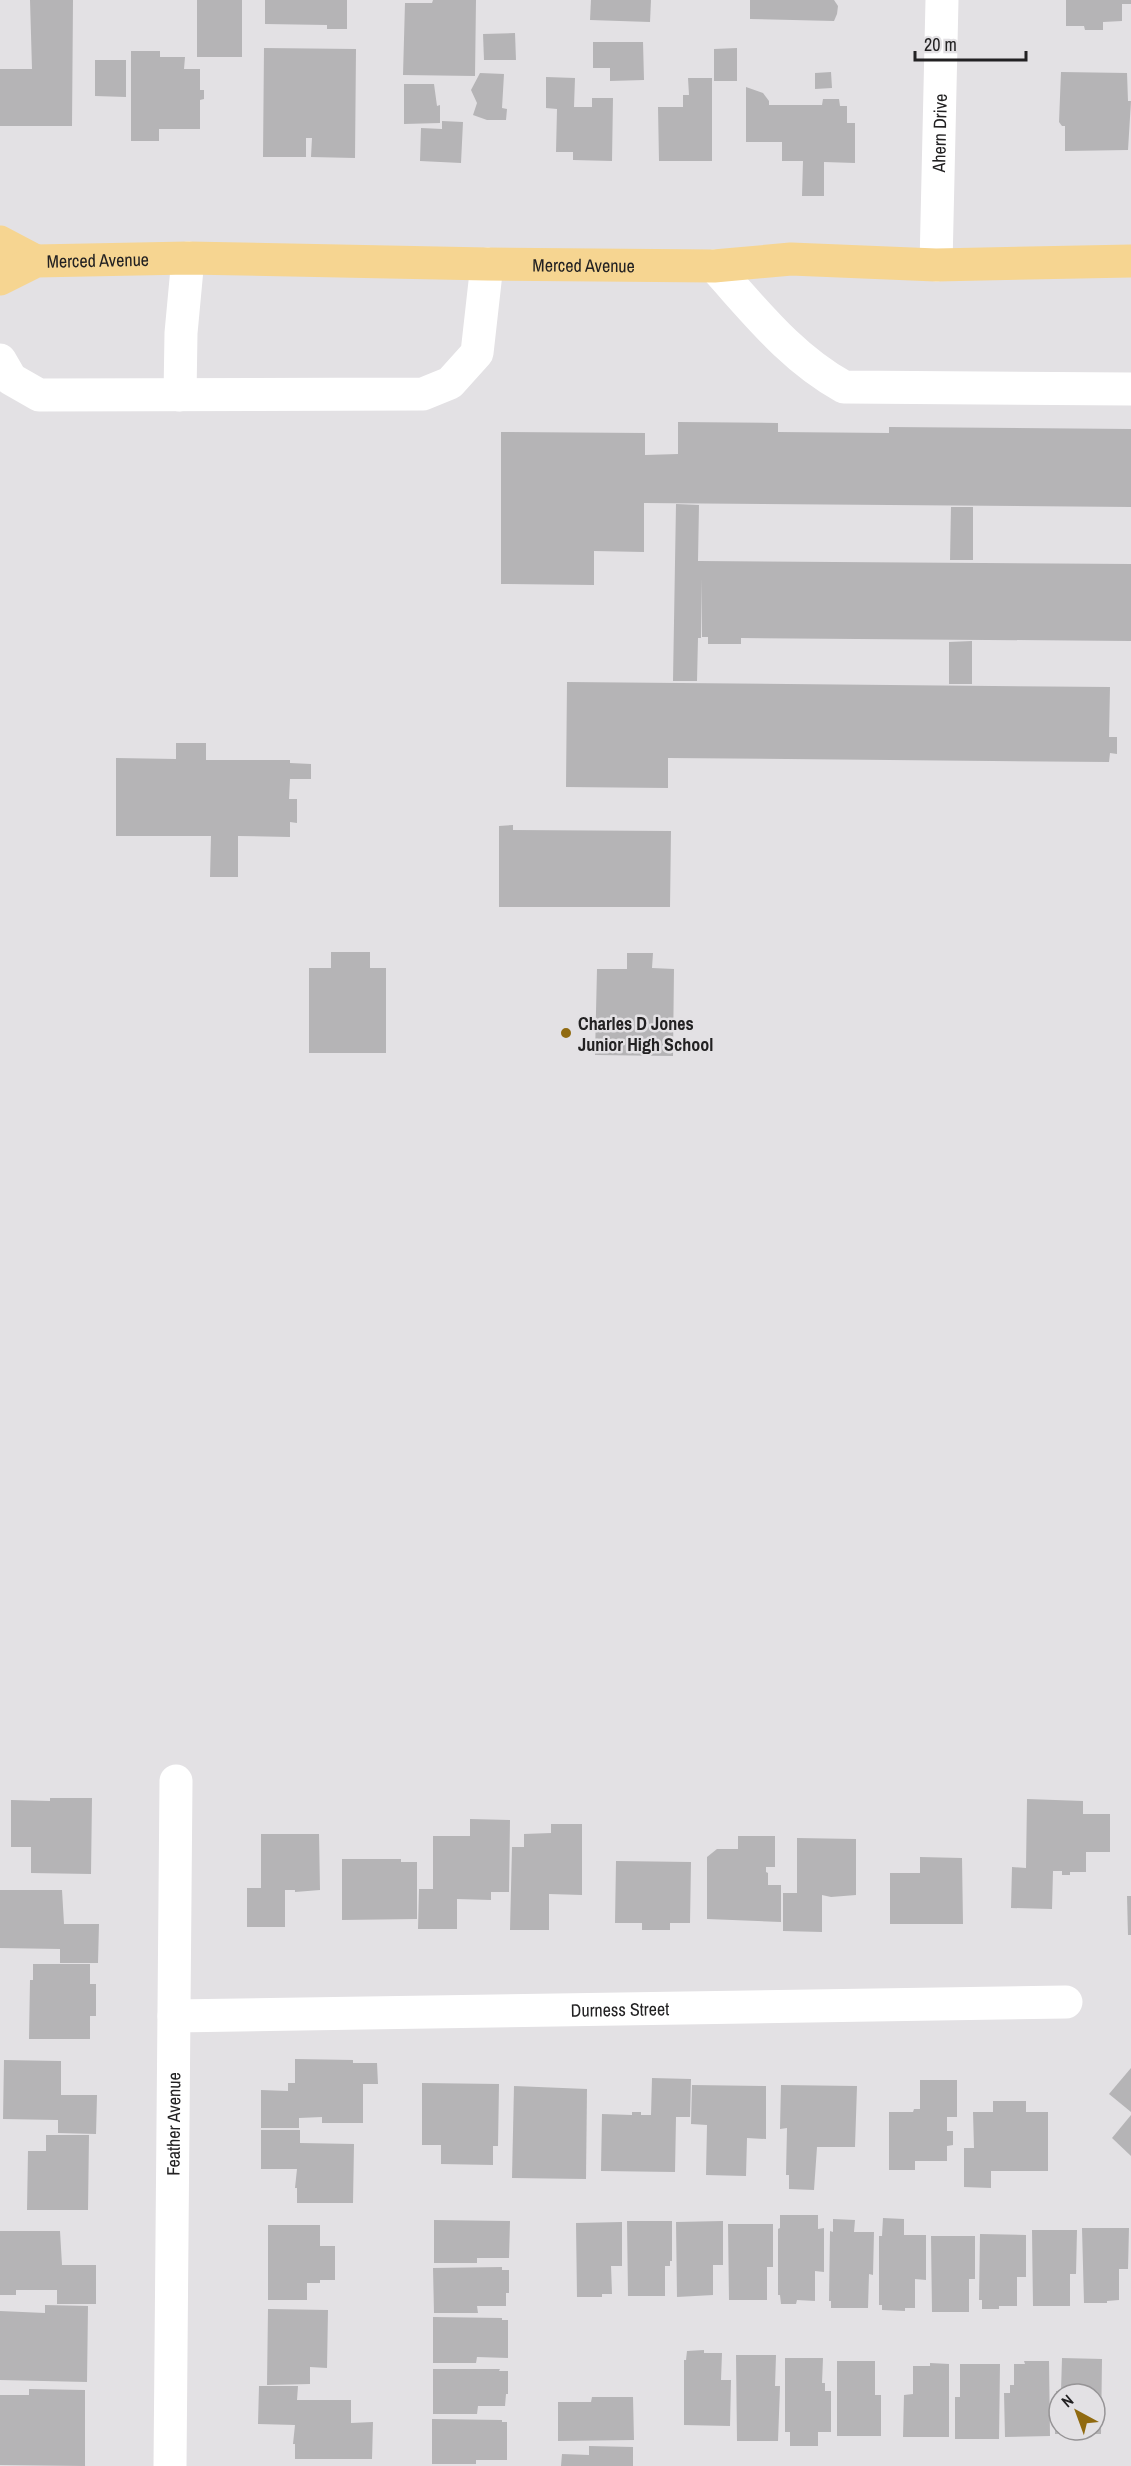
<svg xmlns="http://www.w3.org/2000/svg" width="1131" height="2466" font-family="'Archivo Narrow',sans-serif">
	<rect width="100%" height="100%" fill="#e3e1e4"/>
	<g fill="#b5b4b6" fill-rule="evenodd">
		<path d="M30 0H73L72 126H0V69H32Z"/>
		<rect x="197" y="0" width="45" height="57"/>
		<path d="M265 0H347V29H327V25L265 24Z"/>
		<path d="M433 0H476L475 76 403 75 405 3H432Z"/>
		<path d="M591 0H651L650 22 590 20Z"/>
		<path d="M750 0H834L838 6 837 14 834 21 750 19Z"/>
		<path d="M1066 0H1131V4H1122V21L1103 22V30H1085L1084 26H1066Z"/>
		<path d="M515 33 516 60H484L483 34Z"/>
		<path d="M593 42H643L644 80 610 81V68H593Z"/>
		<path d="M264 48 356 49 355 158 311 157 312 138H306V157H263Z"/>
		<path d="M737 48V81H714V49Z"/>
		<path d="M131 51H160V57H185L184 69H200V90H204V99L200 100V129H159V141H131Z"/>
		<path d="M95 60H126V97L95 96Z"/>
		<path d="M831 72 832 88 815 89V73Z"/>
		<path d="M1061 72 1127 73 1128 101H1131L1128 150 1065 151V126H1062L1059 122Z"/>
		<path d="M480 73 504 74 502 108 507 109 506 120H487L473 115 477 103 471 90Z"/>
		<path d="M546 77 575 78 574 107H592V98H613L612 161 573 160V152H556L557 109 546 108Z"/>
		<path d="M688 78H712V161H659L658 107H683V95H689Z"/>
		<path d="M404 84H434L437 106 440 105V123L404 124Z"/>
		<path d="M746 87 763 93 769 101V105H822L823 99H839L840 106H847V123H855V163L824 162V196H802L803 161H782V142H746Z"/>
		<path d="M442 121 463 122 461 163 420 161 421 128 442 129Z"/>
		<path d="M678 422 778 423V432L889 433V427L1131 429V507L644 503V552L594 551V585L501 584V432L645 433V455L678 454Z"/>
		<path d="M676 504 699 505 698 561 1131 564V641L741 638V644H708V637H702V578L701 638H698L697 681H673Z"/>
		<path d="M951 507H973V560H950Z"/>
		<path d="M972 641V684H949V642Z"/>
		<path d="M567 682 1110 687 1109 737H1117V754L1110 753 1109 762 668 758V788L566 787Z"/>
		<path d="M176 743H206V760H290V763L311 764V779H290L289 799H297V823L290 822V837L238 836V877H210L211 836H116V758L176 759Z"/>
		<path d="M513 825V830L671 831 670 907H499V826Z"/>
		<path d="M331 952H370V968H386V1053H309V968H331Z"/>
		<path d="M627 953H653L652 968 674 969 673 1056 595 1055 597 969H627Z"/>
		<path d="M50 1798H92L91 1874 31 1873V1847H11V1800L50 1801Z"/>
		<path d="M1027 1799 1083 1801V1814H1110V1852H1086V1872H1070V1875H1062V1871H1053L1052 1909 1011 1908 1012 1867 1026 1868Z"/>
		<path d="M470 1819 510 1820 509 1892H491V1900L457 1899V1929H418L419 1889H433V1836H470Z"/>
		<path d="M551 1824H582V1895L549 1894V1930H510L512 1847H524V1834L551 1833Z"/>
		<path d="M261 1834H319L320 1890 295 1892V1890H285V1927H247V1888H261Z"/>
		<path d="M738 1836H775V1867H766V1872L768 1873V1885H781V1922L707 1919V1857L717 1849H738Z"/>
		<path d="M797 1838 856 1839V1895L831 1897 822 1895V1932L783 1931V1893H797Z"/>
		<path d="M920 1857 962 1858 963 1924H890V1873H920Z"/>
		<path d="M342 1859H401V1862H417V1919L342 1920Z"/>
		<path d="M616 1861 691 1862 690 1923H670V1930H642V1923H615Z"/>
		<path d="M0 1890H62L64 1924H99L98 1963H60V1949L0 1948Z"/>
		<path d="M1127 1896H1131V1935H1128Z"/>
		<path d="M33 1964H90V1984H96V2016H90V2039H29L30 1980H33Z"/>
		<path d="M295 2059 353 2060V2063H377L378 2084H363V2123H322V2117L299 2118V2128H261V2090L288 2091V2083H295Z"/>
		<path d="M4 2060 61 2061V2095H97L96 2134 58 2133V2120L3 2119Z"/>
		<path d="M1131 2068V2112L1109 2094Z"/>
		<path d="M652 2078 691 2079 690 2117H676L675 2172 601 2171 602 2114 632 2115V2112H641V2115H651Z"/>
		<path d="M920 2080H957V2117H947V2131H953V2145L947 2146V2161H915V2170H889V2112H913L914 2109H920Z"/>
		<path d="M422 2083 499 2084 498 2146H493V2165L441 2164V2145H422Z"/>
		<path d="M692 2085 766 2086V2139L747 2138 746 2176 706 2175 707 2125 691 2124Z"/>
		<path d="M781 2085 857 2086 855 2147H817L814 2190 789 2189V2175H786L787 2128 780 2129Z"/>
		<path d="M514 2086 587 2089 586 2179 512 2178Z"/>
		<path d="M993 2101H1026V2112H1048V2171H991V2188L964 2187V2148H974L973 2112H993Z"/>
		<path d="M1131 2115V2156L1112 2138Z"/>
		<path d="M261 2130H300V2143L354 2144 353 2203H297V2188H295L297 2169H261Z"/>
		<path d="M46 2135H89L88 2210H27L28 2151H46Z"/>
		<path d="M780 2215H818V2229L824 2228V2272L815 2271V2301L797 2300 796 2304H781L780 2295H778V2229L780 2228Z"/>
		<path d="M883 2218 904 2219V2235H926V2280L915 2279V2308H905V2311L882 2310V2305H879V2236H882Z"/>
		<path d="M833 2219 855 2220 854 2232H874L873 2275 869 2274 868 2308H831V2301H829L830 2231 833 2232Z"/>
		<path d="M434 2220 510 2221 509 2258H477V2263H434Z"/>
		<path d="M627 2221H672V2261H670V2266H665V2296H628Z"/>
		<path d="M723 2221V2265H713V2295L677 2297 676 2222Z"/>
		<path d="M622 2222V2266H611L612 2294H602V2297H577L576 2223Z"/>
		<path d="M728 2224H773V2267H767V2300H729Z"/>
		<path d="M268 2225H320V2246H335V2280H320V2283H307V2300H268Z"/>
		<path d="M1082 2228H1129L1128 2269H1119V2300L1107 2301V2303H1084Z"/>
		<path d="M1032 2230H1077L1076 2274H1070V2306H1033Z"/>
		<path d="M0 2231H60L62 2265H96V2304H57V2290H16V2295H0Z"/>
		<path d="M980 2234 1026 2235V2277H1017V2306H999V2309H982V2300H979Z"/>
		<path d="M931 2236H975V2279H969V2312H932Z"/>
		<path d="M502 2267V2270H509V2293H506V2306H477L478 2313H434L433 2268Z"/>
		<path d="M45 2305 88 2306 87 2382 0 2380V2311L45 2313Z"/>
		<path d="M268 2309 328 2310 327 2368 310 2367V2384L267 2385Z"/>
		<path d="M433 2317 502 2318V2320H508V2358L477 2357 476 2363H433Z"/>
		<path d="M704 2350V2353H722L721 2380H731L730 2426 684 2425V2360H686L687 2351Z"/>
		<path d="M736 2355H776L775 2386H780L778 2441H737Z"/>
		<path d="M785 2358H823L822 2383H825V2391H831V2432H818V2446H790V2432H785Z"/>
		<path d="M1062 2358 1102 2359 1101 2434H1055L1056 2391H1061ZM1059 2394H1095V2430H1059Z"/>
		<path d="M837 2361H875V2395H881V2436H837Z"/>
		<path d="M1024 2361H1049L1050 2436 1005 2437 1004 2393H1010V2385H1014V2364H1025Z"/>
		<path d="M930 2363 949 2364V2437H903L904 2395 913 2394V2366H930Z"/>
		<path d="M960 2364H1000L999 2439H955V2397H960Z"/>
		<path d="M433 2369H500L499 2371H508V2394H506L505 2406H478L477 2414H433Z"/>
		<path d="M259 2386H298L297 2400H351V2423L373 2422 372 2459H295V2444H293L295 2425 258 2424Z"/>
		<path d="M29 2389 85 2390V2466L0 2465V2395H29Z"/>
		<path d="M592 2397H633L634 2440 558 2441V2402H591Z"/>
		<path d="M432 2419 502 2420V2422H507V2460H476V2464H432Z"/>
		<path d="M589 2446 633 2447V2466H561L562 2454 589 2455Z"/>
	</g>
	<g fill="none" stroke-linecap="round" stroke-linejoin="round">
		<g stroke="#fff" stroke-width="33">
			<path id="s1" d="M936 265 942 0"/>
			<path d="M714 266C755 311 790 357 844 387L1131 389"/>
			<path d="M0 360 11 379 39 395 423 394 450 383 477 353 487 264"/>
			<path d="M180 395 181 333 188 258"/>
			<path id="s2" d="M174 2016 1066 2002"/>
			<path id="s3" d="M170 2466 176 1781"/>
		</g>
		<g stroke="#f6d591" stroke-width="33">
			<path d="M0 242 36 261"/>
			<path id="s4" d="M0 279 36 261 188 258 487 264 714 266 791 259 936 265 1131 261"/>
		</g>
	</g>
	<circle fill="#906a10" stroke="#e3e1e4" stroke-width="2" cx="566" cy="1033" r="6"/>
	<g text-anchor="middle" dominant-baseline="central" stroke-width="5" stroke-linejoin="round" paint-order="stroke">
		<g font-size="18" fill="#222122" stroke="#e3e1e4">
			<text stroke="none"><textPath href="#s1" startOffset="132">Ahern Drive</textPath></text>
			<text stroke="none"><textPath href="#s4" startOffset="102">Merced Avenue</textPath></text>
			<text stroke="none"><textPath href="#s4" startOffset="588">Merced Avenue</textPath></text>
			<text stroke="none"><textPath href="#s2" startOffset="446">Durness Street</textPath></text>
			<text stroke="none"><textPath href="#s3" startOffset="342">Feather Avenue</textPath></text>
		</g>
		<g font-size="18" font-weight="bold" fill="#222122" stroke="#e3e1e4" text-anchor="start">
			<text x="578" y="1023">Charles D Jones<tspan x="578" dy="21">Junior High School</tspan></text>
		</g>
	</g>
	<g transform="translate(1077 2412) rotate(319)"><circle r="28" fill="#e3e1e4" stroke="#969496" stroke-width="1.5"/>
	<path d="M0-4.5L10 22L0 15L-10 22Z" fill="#906a10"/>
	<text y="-9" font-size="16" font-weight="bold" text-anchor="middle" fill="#222122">N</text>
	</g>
	<path d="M915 51v9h111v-9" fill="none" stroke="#222122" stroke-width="3"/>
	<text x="924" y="51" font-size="18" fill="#222122" stroke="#e3e1e4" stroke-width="4.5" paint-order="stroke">20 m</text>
</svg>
